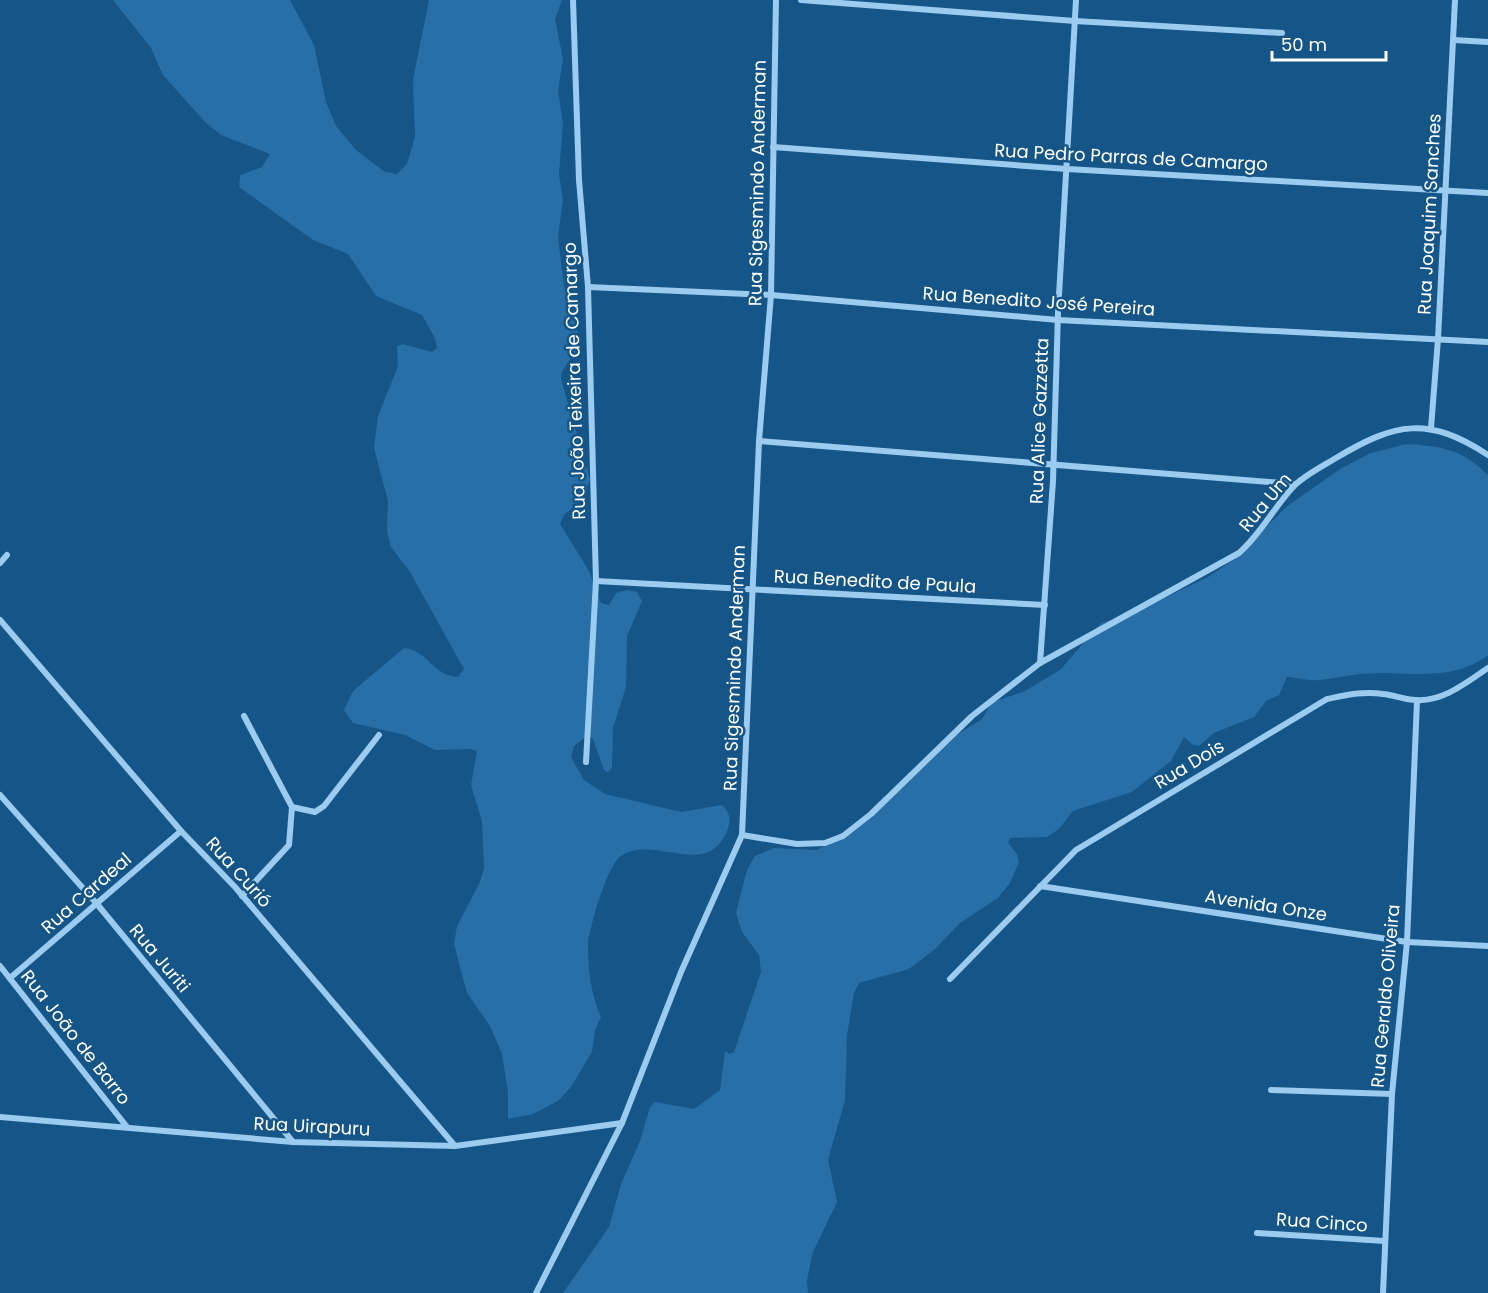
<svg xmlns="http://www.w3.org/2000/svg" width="1488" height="1293" font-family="Poppins,sans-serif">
	<rect width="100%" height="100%" fill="#155588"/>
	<g fill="#276fa6">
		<path d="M113 0H290L314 45 326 102 336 126 356 150 385 172 397 174 407 164 415 136 413 79 429 0H562L555 19 563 59 558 91 563 123 559 174 563 200 558 237 564 286 579 336 576 351 562 371 561 379 590 479 583 499 564 515 560 524 589 571 601 603 609 605 616 593 628 590 637 592 642 601 627 636 626 687 613 728 612 768 608 772 604 770 593 739 588 735 574 746 571 757 584 780 605 794 681 812 722 805C728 811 731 817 729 825 711 884 655 833 621 856 607 865 589 929 588 945 588 970 591 995 601 1017L595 1030 592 1052 571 1087 558 1101 533 1114 508 1119V1092L502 1054 490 1026 467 993 454 944 457 926 480 882 484 868 482 821 471 785 477 751 470 749 435 750 405 735 353 723 344 710 353 691 404 648C429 651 433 676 458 677L464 669 410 572 391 547 387 531 388 501 374 448 378 416 398 366 397 346 403 344 432 352 437 348 435 338 422 315 376 296 348 254 313 240 239 187 240 175 262 167 270 154 221 135 205 122 163 75 151 48Z"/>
		<path d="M1406 444C1441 446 1462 449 1488 475V655C1451 684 1404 670 1361 674 1347 675 1334 679 1320 680 1309 681 1298 678 1287 677L1279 695 1266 701 1254 717 1214 733 1199 746 1193 745 1184 737 1171 761 1132 792 1073 811 1059 829 1047 837 1010 838 1008 843 1017 854 1019 862 1010 883 998 898 960 923 935 949 909 969 859 983 854 993 847 1035 845 1100 828 1160 837 1202 813 1252 807 1280 808 1293H563L609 1227 621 1184 640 1141 650 1107 655 1102 694 1109 720 1090 725 1051 729 1054 734 1052 761 972 759 955 742 932 736 913 747 870 755 856 774 848 816 850 847 836 908 774 958 734 982 719 992 702 1023 692 1060 670 1101 623 1131 614 1208 577 1235 559 1286 507 1340 469 1371 453Z"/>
	</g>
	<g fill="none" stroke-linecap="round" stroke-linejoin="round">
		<g stroke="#9bcbef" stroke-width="6">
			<path d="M573 0 579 180 588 287 596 581 586 762"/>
			<path d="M801 0 1075 21 1282 33"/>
			<path d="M1454 40 1488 42"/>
			<path d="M773 147 1067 169 1488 193"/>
			<path d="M588 287 771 295 1058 320 1488 342"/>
			<path d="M1431 428 1438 339 1455 0"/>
			<path d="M759 441 1295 484"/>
			<path d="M0 563 7 555"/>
			<path d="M596 581 1045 605"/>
			<path d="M0 620 181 831 235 887 455 1146"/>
			<path d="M1040 663 1053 481 1058 313 1076 0"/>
			<path d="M0 795 97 904 293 1142"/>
			<path d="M292 807 315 812 324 806 379 735"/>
			<path d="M742 835 797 844 825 843 843 836 871 814 972 716 1040 663 1239 553C1261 534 1274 507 1294 486 1305 475 1323 466 1336 458 1396 422 1428 416 1488 455"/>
			<path d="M1040 886 1407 942 1488 946"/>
			<path d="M242 896 289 845 292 807 244 716"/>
			<path d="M0 966 127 1127"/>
			<path d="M10 978 181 831"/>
			<path d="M950 979 1076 850 1327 699C1347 695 1363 691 1383 694 1394 695 1405 700 1416 700 1443 702 1467 682 1488 668"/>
			<path d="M1271 1090 1392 1094"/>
			<path d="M0 1117 293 1142 455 1146 622 1123"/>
			<path d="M1257 1233 1385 1241"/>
			<path d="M536 1293 622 1123 681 972 742 835 759 441 771 295 776 0"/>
			<path d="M1383 1293 1392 1094 1407 942 1417 701"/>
		</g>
	</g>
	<g text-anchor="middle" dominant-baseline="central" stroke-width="5" stroke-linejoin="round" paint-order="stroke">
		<g font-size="18" fill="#fff" stroke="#155588">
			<text transform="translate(1131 157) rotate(3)">Rua Pedro Parras de Camargo</text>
			<text transform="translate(757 183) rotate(-89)">Rua Sigesmindo Anderman</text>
			<text transform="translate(1429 214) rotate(-87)">Rua Joaquim Sanches</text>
			<text transform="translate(1039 301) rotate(4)">Rua Benedito José Pereira</text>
			<text transform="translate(574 381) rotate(-92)">Rua João Teixeira de Camargo</text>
			<text transform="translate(1039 421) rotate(-88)">Rua Alice Gazzetta</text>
			<text transform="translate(1265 502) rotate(-50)">Rua Um</text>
			<text transform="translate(875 581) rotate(3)">Rua Benedito de Paula</text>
			<text transform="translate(734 668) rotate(-88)">Rua Sigesmindo Anderman</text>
			<text transform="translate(1189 764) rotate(-31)">Rua Dois</text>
			<text transform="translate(239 872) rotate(48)">Rua Curió</text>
			<text transform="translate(86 893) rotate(-41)">Rua Cardeal</text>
			<text transform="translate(1266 905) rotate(9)">Avenida Onze</text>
			<text transform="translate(160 958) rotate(50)">Rua Juriti</text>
			<text transform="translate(1385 996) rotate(-85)">Rua Geraldo Oliveira</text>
			<text transform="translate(76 1037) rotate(52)">Rua João de Barro</text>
			<text transform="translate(312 1126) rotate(3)">Rua Uirapuru</text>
			<text transform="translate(1322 1222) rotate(4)">Rua Cinco</text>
		</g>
	</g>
	<path d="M1272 51v9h114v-9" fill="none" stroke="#ffffff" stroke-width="3"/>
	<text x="1281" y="51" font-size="18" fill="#ffffff" stroke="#155588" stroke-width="4.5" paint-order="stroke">50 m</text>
</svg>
